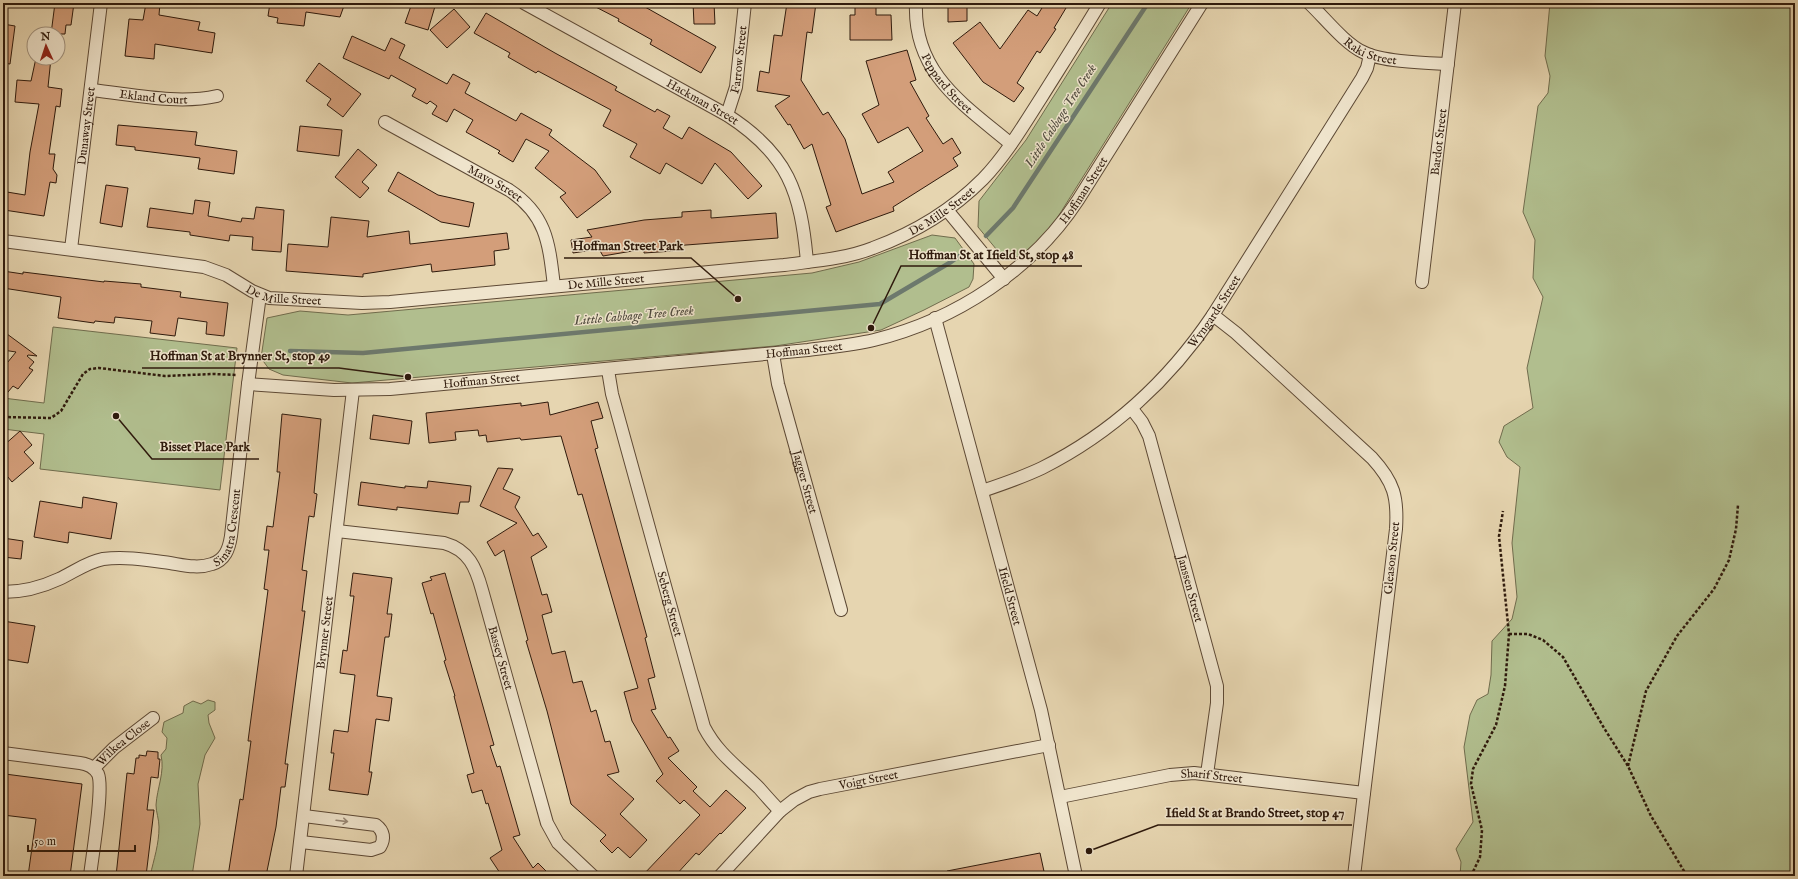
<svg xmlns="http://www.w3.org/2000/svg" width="1798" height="879" font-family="'IM FELL English',serif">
	<rect width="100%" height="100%" fill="#e6d5b0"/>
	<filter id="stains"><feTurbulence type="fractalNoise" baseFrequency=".005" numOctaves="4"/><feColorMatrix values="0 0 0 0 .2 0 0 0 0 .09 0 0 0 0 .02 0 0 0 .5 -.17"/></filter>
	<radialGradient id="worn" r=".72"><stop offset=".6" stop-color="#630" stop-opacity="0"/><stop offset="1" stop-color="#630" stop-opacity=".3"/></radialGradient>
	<g fill="#b1be8e" stroke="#706c4d">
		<path d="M1112 3H1192L1049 231 1020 257 1001 255 978 227 979 201 1026 140Z"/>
		<path d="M1550 3H1795V840L1791 876H1460L1461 862 1456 849 1473 822 1464 747 1470 715 1477 700 1488 694 1491 675 1492 641 1512 619 1517 597 1512 543 1520 467 1507 457 1499 442 1504 426 1533 408 1527 368 1543 297 1533 278 1535 240 1523 212 1538 106 1548 93 1550 76 1545 56Z"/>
		<path d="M932 235 955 238 974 264 973 279 969 287 924 310 881 330 775 346 352 383 283 375 269 369 261 358 267 318 300 311 348 315 812 273 859 262Z"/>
		<path d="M53 327 237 348 220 490 40 469 44 434 3 429V398L44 403Z"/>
		<path d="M208 700 215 702V710L208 715 209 723 215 738 205 755 198 784 200 824 192 876H150C154 859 159 844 159 827 159 819 156 812 156 805 157 788 165 772 161 755L166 749 167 738 162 732 164 722 183 713 184 706 193 701 201 704Z"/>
	</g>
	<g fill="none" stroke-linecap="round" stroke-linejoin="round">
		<g stroke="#6d796d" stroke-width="4.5">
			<path d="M986 236 1013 208 1148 3"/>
			<path d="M290 351 363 353 880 304 951 262 965 252"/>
		</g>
	</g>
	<g fill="#d39e7a" stroke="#2f1a0c">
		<path d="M55 3H74L71 25H66L65 34H51Z"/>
		<path d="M146 3H160L159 15 200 22 198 30 215 33 212 53 155 44 154 59 125 56 129 19 143 20Z"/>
		<path d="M270 3H345L340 17 306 12 304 26 277 23 278 18 268 16Z"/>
		<path d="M412 3H436L428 30 405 23Z"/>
		<path d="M588 3H638L716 47 701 73 650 44 652 40 618 21 619 19Z"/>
		<path d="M693 3H714L715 24H694Z"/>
		<path d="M787 3H816L812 33 807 32 801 80 823 115 828 112 845 139 862 194 894 182 888 172 923 151 908 127 878 143 862 114 879 105 866 61 907 50 916 80 910 82 929 116 926 118 943 144 952 138 961 153 953 158 958 166 893 207 894 211 836 232 826 207 831 205 812 144 804 149 790 124 788 125 775 106 790 96 757 91 760 71 769 73 774 35 782 36Z"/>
		<path d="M855 3H876V15H891L892 40H850V15H855Z"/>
		<path d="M948 3H967V21L948 22Z"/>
		<path d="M1045 3H1069L1054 28 1056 29 1040 53 1037 51 1017 83 1024 88 1014 102 983 82 953 43 980 22 1000 49 1028 10 1037 16Z"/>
		<path d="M454 9 470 27 447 48 430 30Z"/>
		<path d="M486 13 555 53 617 87 615 90 655 112 657 109 670 116 663 128 682 139 689 127 731 152 762 186 748 199 715 163 702 184 666 163 660 174 630 157 637 144 603 126 611 110 538 71 536 73 508 57 510 53 474 33Z"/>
		<path d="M3 24 15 26 10 64 3 63Z"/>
		<path d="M352 36 385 51 391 38 405 45 399 58 447 84 453 74 470 83 465 93 516 121 521 113 552 130 549 135 595 170 611 192 577 218 560 197 566 193 535 168 549 151 526 139 513 162 498 153 500 151 466 132 473 120 454 109 447 122 432 114 437 106 430 101 427 104 412 96 416 89 391 75 389 79 343 58Z"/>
		<path d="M36 58H51L48 87 62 89 60 107 56 106 49 154H55L53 169 57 175 56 183 50 182 44 216 4 210 7 192 25 195 30 152 39 104 15 102 17 80 31 81Z"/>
		<path d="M319 63 361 94 343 117 327 105 331 99 306 81Z"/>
		<path d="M118 125 197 132 195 145 237 151 234 174 198 169 200 158 135 150V147L116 145Z"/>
		<path d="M300 126 342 130 339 156 297 151Z"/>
		<path d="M358 149 377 165 362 182 369 188 360 198 335 177Z"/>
		<path d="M398 172 438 195 474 203 469 227 441 222 388 191Z"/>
		<path d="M106 185 128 188 122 227 100 223Z"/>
		<path d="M195 200 210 202 208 216 241 222 242 218 254 219 256 207 284 210 281 252 252 250 253 237 230 235 229 241 190 235V232L147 227 150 208 193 214Z"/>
		<path d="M711 210V218L776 213 778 238 673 246V251L644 253V249L603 256 599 249 573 253 571 240 592 237 587 230 644 220 682 217V212Z"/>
		<path d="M331 217 369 221 367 237 409 231 410 244 507 233 509 249 494 251 495 265 432 272 431 264 363 274V277L286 271 288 244 328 247Z"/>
		<path d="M3 271 23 274V272L104 282V281L141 284V287L181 292 180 297 228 303 224 336 206 334 207 322 178 318 175 336 150 333 152 321 115 317 114 323 95 321 94 323 58 318 61 297 3 288Z"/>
		<path d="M3 331 37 356 28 355 27 356 34 362 29 368 33 370 18 389 13 386 3 398V368L16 352 3 350Z"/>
		<path d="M548 402 550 415 598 402 603 418 591 421 598 448 595 449 647 637 645 638 655 677 648 679 656 709 651 710 668 738 670 737 679 751 668 758 697 787 693 791 710 807 726 790 746 808 721 834 720 833 699 855 696 853 675 876H642L700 815 684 800 680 804 656 781 663 774 632 721 624 692 638 688 582 494 578 495 561 436 521 440 520 438 487 442 486 435 479 436 478 430 455 432 456 440 429 443 426 413 521 403V406Z"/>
		<path d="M282 414 321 419 314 493 317 494 314 517 309 516 302 570 307 571 302 611H305L285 764H288L285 787H281L276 827 266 876H228L240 799 243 800 251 741H248L268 590 264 589 269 550H264L267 526 273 527 280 472H277Z"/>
		<path d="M373 415 412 421 409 444 370 439Z"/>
		<path d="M20 431 32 445 24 452 34 463 12 482 3 471V446Z"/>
		<path d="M498 468 513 469 503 489 520 497 515 507 533 536 538 533 547 547 531 557 542 595 547 594 552 612 542 615 552 654 565 651 573 683 582 681 591 712 596 710 605 742 610 741 619 772 607 775 634 799 620 814 647 840 630 858 618 847 612 853 600 841 606 835 571 804 547 711 526 641 528 640 504 550 495 556 487 542 517 523 480 506Z"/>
		<path d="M428 481 471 486 469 502H460L458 514 397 507V510L358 505 361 482 405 488V486L427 488Z"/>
		<path d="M83 497 117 503 111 539 69 532 68 543 34 537 40 501 82 508Z"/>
		<path d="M3 538 23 541 21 559 3 557Z"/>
		<path d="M353 573 392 578 387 614H392L389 637H385L377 696 392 698 389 721 376 719 369 772H372L368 795 329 790 334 753H331L334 730 348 732 355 675 340 673 343 650 347 651 354 596H350Z"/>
		<path d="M445 573 494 745 490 746 497 767 500 766 520 835 513 837 533 868 538 863 551 876H502L490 858 502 850 488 803 486 804 482 790 472 793 467 775 474 773 454 696H455L444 661 446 660 433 613 431 614 422 583 432 580 430 577Z"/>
		<path d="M3 621 35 626 28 663 3 659Z"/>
		<path d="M147 751 158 752V759H160L158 778 151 777 147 810H154L146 876H116L127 773 134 774 136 758H139V755L146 756Z"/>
		<path d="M5 774 82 784 70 876H28L36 819 3 815V776H5Z"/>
		<path d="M1040 853 1045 876H947V871Z"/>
	</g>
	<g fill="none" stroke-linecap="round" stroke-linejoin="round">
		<g stroke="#5d4935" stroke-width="14">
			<g id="street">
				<path id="s1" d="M524 3 727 115C788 154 801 192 807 262"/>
				<path id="s2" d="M916 3C913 73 963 104 1011 144"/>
				<path id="s3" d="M1309 3C1324 17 1345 44 1363 52 1382 62 1427 63 1448 64"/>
				<path id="s4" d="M91 90C131 94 177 105 217 96"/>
				<path id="s5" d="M727 115 736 87 745 3"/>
				<path id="s6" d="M385 122 509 190C547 215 549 244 554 286"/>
				<path d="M947 210 1004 279"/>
				<path id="s7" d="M3 241 204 267 226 275 252 291 269 298 362 303 390 302 784 265C814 261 845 259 873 248 914 233 952 210 983 179 1006 155 1023 126 1041 98 1061 66 1081 35 1100 3"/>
				<path id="s8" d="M71 249 101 3"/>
				<path id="s9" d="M1422 282 1455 3"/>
				<path d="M1213 315 1236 333 1372 458C1394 482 1398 497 1396 529L1354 876"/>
				<path id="s10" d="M935 318 1041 710 1076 876"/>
				<path id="s11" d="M773 354 778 384 841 610"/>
				<path id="s12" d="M608 370 612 394 704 727C718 754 738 767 759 788 766 796 773 804 780 811"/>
				<path id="s13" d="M248 384 334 390 390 389 808 350C830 347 853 345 874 340 956 320 1032 270 1078 200L1202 3"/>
				<path id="s14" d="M1132 409 1142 422 1149 436 1217 686V703L1207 774"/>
				<path id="s15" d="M982 491C1003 484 1023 477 1042 468 1112 433 1170 379 1213 315L1362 78 1367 68 1370 55"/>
				<path id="s16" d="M337 531 444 543C469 550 476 568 482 590L547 823 558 843 593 876"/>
				<path id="s17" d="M3 592C22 592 42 587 59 579 74 572 87 562 103 559 125 556 148 560 170 563 183 565 198 569 212 564 225 560 229 549 231 536L248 384 260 295"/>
				<path d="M3 753 80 763C88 764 94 767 98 774 104 788 92 857 90 876"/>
				<path id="s18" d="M94 768 114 748 153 718"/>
				<path id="s19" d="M1060 797 1170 775 1194 773 1364 793"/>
				<path d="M301 842 371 850 380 847C385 839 384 831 376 825L304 816"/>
				<path id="s20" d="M296 876 353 390"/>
				<path id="s21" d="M720 876 780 811 794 800 809 792 820 789 1049 745"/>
			</g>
		</g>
		<g stroke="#2f1a0c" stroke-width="2.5" stroke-dasharray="3 2" stroke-linecap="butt">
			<path d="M3 417 51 418 61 411 83 374 90 369 99 368 165 376 213 374 237 375"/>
			<path d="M1509 634H1528L1543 640 1563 657 1604 728 1628 766 1651 816 1687 876"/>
			<path d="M1628 766 1646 691 1677 636 1714 589 1729 560 1736 529 1738 505"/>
			<path d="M1471 876 1480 857 1482 830 1471 784 1473 769 1496 725 1505 686 1509 634 1499 536 1503 511"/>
		</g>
		<use href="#street" stroke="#efe4cc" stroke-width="12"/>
	</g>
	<defs><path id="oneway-shaft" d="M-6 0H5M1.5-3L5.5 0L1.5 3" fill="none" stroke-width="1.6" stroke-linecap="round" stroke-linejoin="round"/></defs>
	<use stroke="#998976" href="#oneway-shaft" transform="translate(342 821) rotate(7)"/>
	<g text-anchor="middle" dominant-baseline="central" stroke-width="3" stroke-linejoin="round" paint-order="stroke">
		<g font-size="12" fill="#2f1a0c" stroke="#efe4cc">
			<text stroke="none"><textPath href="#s3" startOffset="80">Raki Street</textPath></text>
			<text stroke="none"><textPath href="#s5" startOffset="57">Farrow Street</textPath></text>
			<text stroke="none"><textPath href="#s2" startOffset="89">Peppard Street</textPath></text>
			<text stroke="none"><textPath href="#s4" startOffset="63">Ekland Court</textPath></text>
			<text stroke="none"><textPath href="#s1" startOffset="204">Hackman Street</textPath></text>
			<text stroke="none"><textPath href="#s8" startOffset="124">Dunaway Street</textPath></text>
			<text stroke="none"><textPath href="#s9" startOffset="141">Bardot Street</textPath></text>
			<text stroke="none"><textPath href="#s6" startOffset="126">Mayo Street</textPath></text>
			<text stroke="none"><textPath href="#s13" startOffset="893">Hoffman Street</textPath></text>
			<text stroke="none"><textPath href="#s7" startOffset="961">De Mille Street</textPath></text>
			<text stroke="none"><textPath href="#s7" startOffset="613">De Mille Street</textPath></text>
			<text stroke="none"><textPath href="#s7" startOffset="289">De Mille Street</textPath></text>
			<text stroke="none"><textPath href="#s15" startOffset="300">Wyngarde Street</textPath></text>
			<text stroke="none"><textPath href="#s13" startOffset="558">Hoffman Street</textPath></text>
			<text stroke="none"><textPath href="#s13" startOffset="234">Hoffman Street</textPath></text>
			<text stroke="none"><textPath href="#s11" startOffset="132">Jagger Street</textPath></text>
			<text stroke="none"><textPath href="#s17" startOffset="259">Sinatra Crescent</textPath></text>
			<text transform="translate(1392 558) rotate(-84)">Gleason Street</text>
			<text stroke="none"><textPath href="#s14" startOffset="190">Janssen Street</textPath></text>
			<text stroke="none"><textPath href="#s10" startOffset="288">Ifield Street</textPath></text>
			<text stroke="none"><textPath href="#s12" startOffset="242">Seberg Street</textPath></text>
			<text stroke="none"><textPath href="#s20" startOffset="245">Brynner Street</textPath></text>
			<text stroke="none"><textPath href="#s16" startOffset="242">Bassey Street</textPath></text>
			<text stroke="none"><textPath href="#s18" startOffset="39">Wilkea Close</textPath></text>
			<text stroke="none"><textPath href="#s19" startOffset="154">Sharif Street</textPath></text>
			<text stroke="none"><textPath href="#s21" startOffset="184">Voigt Street</textPath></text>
		</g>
		<g font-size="13" font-style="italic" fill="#4e493d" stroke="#efe4cc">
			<text transform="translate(1061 116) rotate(-57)">Little Cabbage Tree Creek</text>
			<text transform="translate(634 316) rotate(-5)">Little Cabbage Tree Creek</text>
		</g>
	</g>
	<path fill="none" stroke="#2f1a0c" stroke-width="1.5" d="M738 299L691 258H564M871 328L901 266H1082M408 377L339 368H142M116 416L152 459H259M1089 851L1158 825H1352"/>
	<g fill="#2f1a0c" stroke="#efe4cc" stroke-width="1.5">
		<circle cx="738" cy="299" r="4"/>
		<circle cx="871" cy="328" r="4"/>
		<circle cx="408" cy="377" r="4"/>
		<circle cx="116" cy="416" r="4"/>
		<circle cx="1089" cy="851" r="4"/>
	</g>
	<g font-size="13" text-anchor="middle" font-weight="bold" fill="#2f1a0c" stroke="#efe4cc" stroke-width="3" stroke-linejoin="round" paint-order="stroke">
		<text x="628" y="250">Hoffman Street Park</text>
		<text x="991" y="259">Hoffman St at Ifield St, stop 48</text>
		<text x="240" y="360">Hoffman St at Brynner St, stop 49</text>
		<text x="205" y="451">Bisset Place Park</text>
		<text x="1255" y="817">Ifield St at Brando Street, stop 47</text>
	</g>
	<rect width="1798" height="879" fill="none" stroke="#e6d5b0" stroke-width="16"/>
	<rect x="4" y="4" width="1790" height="871" fill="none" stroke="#2f1a0c" stroke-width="2"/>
	<rect x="8" y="8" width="1782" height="863" fill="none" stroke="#2f1a0c"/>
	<g transform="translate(46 46) rotate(357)"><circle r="19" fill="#efe4cc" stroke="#a2937f"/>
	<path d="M0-3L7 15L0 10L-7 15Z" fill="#8f2418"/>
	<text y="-6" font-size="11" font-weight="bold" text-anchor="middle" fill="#2f1a0c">N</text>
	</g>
	<path d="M28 845v6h107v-6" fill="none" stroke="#2f1a0c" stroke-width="2"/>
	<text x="34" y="845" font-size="12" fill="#2f1a0c" stroke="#efe4cc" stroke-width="3" paint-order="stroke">50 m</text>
	<rect width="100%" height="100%" filter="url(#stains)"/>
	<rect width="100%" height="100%" fill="url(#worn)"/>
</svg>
